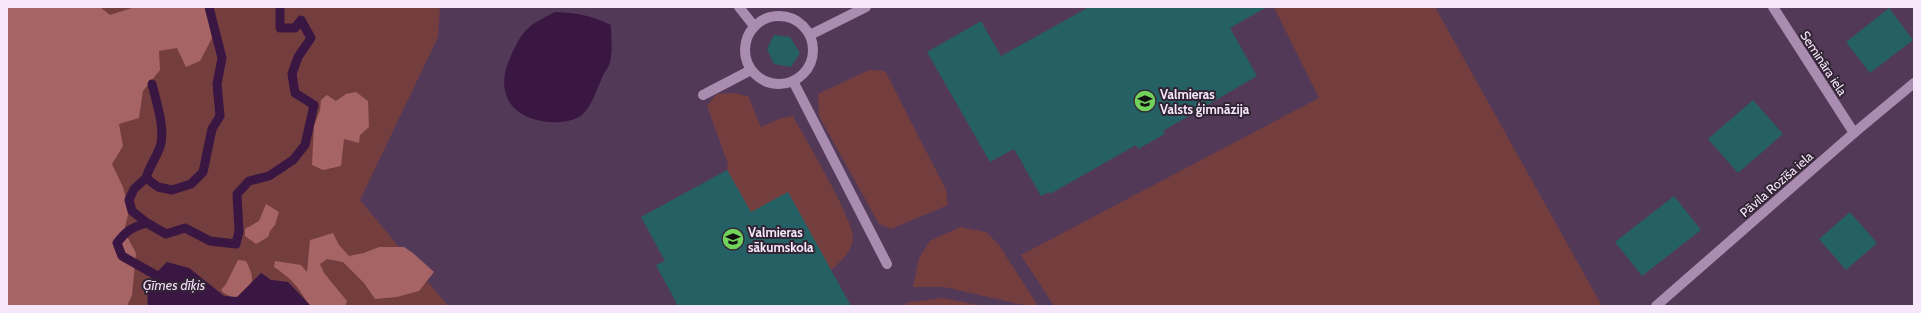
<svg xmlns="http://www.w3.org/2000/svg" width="1921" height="313" font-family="Cabin,sans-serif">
	<rect width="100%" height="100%" fill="#533958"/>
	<g fill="#743e3f">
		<path d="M7 7H440L438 37 360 200 448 306H311L288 282 271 280 261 273 237 297 224 296 189 268 147 293 148 306H7Z"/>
		<path d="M1274 7H1435L1602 306H1054L1021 255 1319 98Z"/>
		<path d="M869 70 885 71 946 190 948 205 891 229 879 224 819 116 818 94Z"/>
		<path d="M733 93 748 96 761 127 779 119 793 116C803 135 856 223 853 239 851 253 841 261 831 270L751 213 727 170 728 164 707 106 717 94Z"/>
		<path d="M960 227 986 232 999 245 1038 306H1028L944 287H913L919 258 930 241Z"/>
		<path d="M942 298 984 306H907L905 303Z"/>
	</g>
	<g fill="#a76464">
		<path d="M7 7H100L110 15 135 7H207L212 38 200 61 186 67 177 48 159 51 160 70 143 91 139 118 119 124 123 146 112 164 123 187 129 211 124 231 136 253 132 295 127 306H7Z"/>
		<path d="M356 92 368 101 369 127 360 135 359 143 344 139 341 166 323 170 312 165 314 126 320 110 321 100 327 95 336 101 346 94Z"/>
		<path d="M266 204 279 212 275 225 270 231 268 237 256 244 245 236V229L259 221Z"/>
		<path d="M333 233 339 245 349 256 364 253 379 247H404L413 253 434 272 419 291 397 297 375 299 364 283 343 262 327 259 320 264 324 273 347 301 345 306H309C298 286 293 280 274 267L275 261 301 265 307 272 310 240Z"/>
		<path d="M238 260 246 261C256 280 253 285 241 302L224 293 221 290 226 284Z"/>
	</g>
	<g fill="#3a1642">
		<path d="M555 12C578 13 590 15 611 25 611 36 613 51 610 62 609 67 604 72 602 78 596 90 592 106 582 115 574 121 560 123 550 122 512 120 494 93 510 58 523 29 527 26 555 12Z"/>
		<path d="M167 262 189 268 224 296 237 297 261 273 271 280 288 282 311 306H148C146 285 152 276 167 262Z"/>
	</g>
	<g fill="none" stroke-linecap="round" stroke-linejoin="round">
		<g stroke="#3a1642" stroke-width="9">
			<path d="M146 178C149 167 156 158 160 147 166 130 156 101 152 84"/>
			<path d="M147 223 132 211 129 200 134 189 146 178 158 187 172 190 191 184 203 172 212 129 220 116 217 84 222 58 209 7"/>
			<path d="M162 281 154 274 122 256 117 243C126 231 132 227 147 223L166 234 185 228 210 241 236 244 239 231 237 194 249 181 269 176 293 160 305 145 314 105 295 93 292 74 298 57 311 38 301 20 295 28H280V7"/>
		</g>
	</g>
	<g fill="#246064">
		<path d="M1089 7H1267L1230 28 1257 76 1163 131 1165 134 1138 149 1136 145 1050 194 1049 192 1041 196 1014 149 990 162 927 52 981 21 1001 56Z"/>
		<path d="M1889 8 1913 40 1870 73 1846 42Z"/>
		<path d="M774 35 790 37 800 53 791 67 774 64 767 49Z"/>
		<path d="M1753 100 1783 134 1738 173 1708 139Z"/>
		<path d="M727 170 751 212 788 192 851 306H678L656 265 665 261 641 217Z"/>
		<path d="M1674 196 1701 230 1642 276 1615 242Z"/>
		<path d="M1850 212 1877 243 1846 270 1819 239Z"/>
	</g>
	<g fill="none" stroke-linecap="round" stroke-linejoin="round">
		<g stroke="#a98cb0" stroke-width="10">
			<path d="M739 7 754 26"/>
			<path d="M1773 7 1854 133"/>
			<circle cx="779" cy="50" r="34"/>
			<path d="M810 35 866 7"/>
			<path d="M793 81 887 264"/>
			<path d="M703 95 751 70"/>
			<path d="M1656 306 1854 133 1914 83"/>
		</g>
	</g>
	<defs>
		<g id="school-disc" transform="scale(1.15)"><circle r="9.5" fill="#73d25c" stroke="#312534"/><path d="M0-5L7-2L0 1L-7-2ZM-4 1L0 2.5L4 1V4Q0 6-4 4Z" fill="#111"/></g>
	</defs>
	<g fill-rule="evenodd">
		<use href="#school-disc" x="1145" y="101"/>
		<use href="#school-disc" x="733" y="239"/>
	</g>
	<g text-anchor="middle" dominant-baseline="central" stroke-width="4" stroke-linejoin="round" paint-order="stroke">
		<g font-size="13" fill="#f6e7fa" stroke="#312534">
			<text transform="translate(1824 63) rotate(57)">Semināra iela</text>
			<text transform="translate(1776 184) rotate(-41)">Pāvila Rozīša iela</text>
		</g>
		<g font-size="13" font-weight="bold" fill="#f6e7fa" stroke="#312534" text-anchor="start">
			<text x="1160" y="94">Valmieras<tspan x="1160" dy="15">Valsts ģimnāzija</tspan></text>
			<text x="748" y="232">Valmieras<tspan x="748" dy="15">sākumskola</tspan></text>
		</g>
		<g font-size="14" font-style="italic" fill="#f1d9f6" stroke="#312534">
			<text x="174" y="285">Ģīmes dīķis</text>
		</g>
	</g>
	<rect width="1921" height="313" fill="none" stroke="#f6e7fa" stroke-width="16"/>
</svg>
